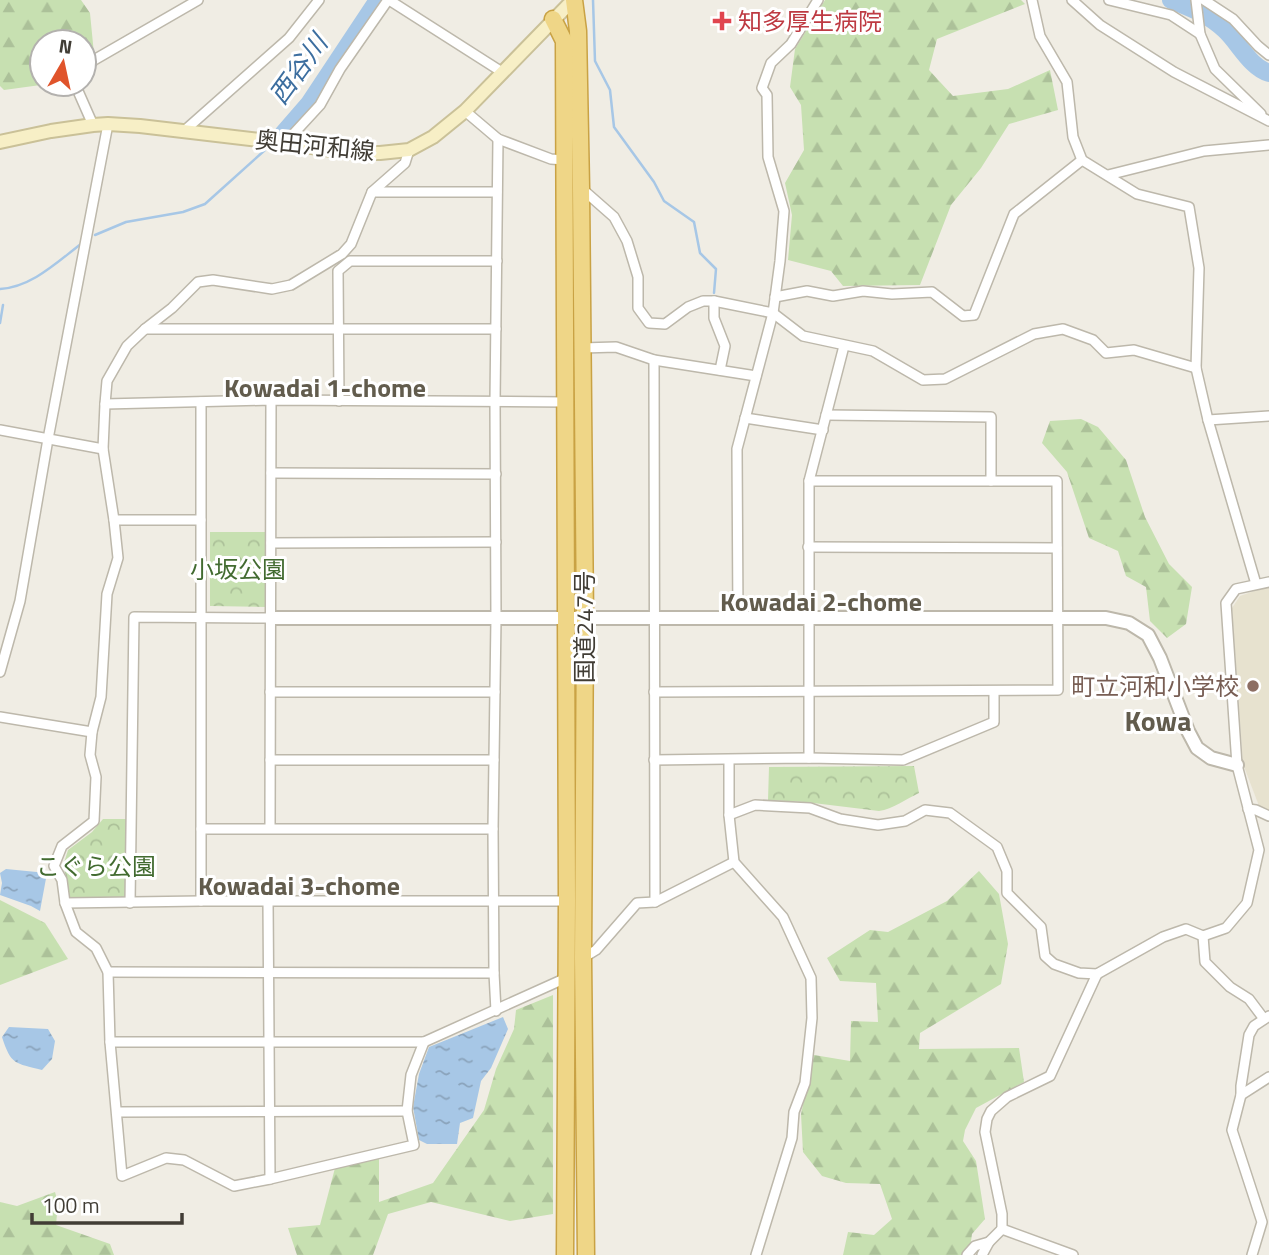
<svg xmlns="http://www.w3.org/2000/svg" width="1269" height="1255" font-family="'Titillium Web','Noto Sans JP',sans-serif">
	<defs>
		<pattern id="forest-firs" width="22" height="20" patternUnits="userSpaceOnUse" patternTransform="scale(1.75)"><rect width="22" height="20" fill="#c7e0b1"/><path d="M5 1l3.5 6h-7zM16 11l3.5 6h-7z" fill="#acc199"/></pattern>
		<pattern id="park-crowns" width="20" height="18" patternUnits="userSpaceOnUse" patternTransform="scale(1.75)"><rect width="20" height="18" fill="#c7e0b1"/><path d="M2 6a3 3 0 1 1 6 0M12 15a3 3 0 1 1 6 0" fill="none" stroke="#acc199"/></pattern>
		<pattern id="water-ripples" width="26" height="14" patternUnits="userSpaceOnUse" patternTransform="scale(1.75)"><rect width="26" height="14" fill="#a7c7e6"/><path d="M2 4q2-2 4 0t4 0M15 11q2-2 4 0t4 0" fill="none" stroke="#8aa3bb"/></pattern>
	</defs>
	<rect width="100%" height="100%" fill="#f0ede4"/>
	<path fill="#e7e2cf" d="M1269 588V811L1259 806 1243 764 1232 608 1240 596 1257 590Z"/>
	<g fill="url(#forest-firs)">
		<path d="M0 0H81L90 13 94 54 84 64V42H42V84H48L4 90 0 86Z"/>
		<path d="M825 0H1021L1025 4 937 39 929 70 953 96 1008 89 1050 70 1058 110 1009 124 981 168 951 205 920 285 843 286 831 271 788 260 792 215 785 183 804 150 801 105 790 87 795 49Z"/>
		<path d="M1081 419 1098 427 1126 460 1145 517 1169 564 1192 587 1186 624 1167 638 1150 621 1146 587 1126 576 1118 551 1089 538 1067 472 1042 443 1050 421Z"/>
		<path d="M979 871 999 894 1008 944 1001 984 920 1033 919 1049 1019 1048 1024 1082 976 1108 965 1130 963 1141 976 1161 985 1219 972 1234 969 1255H843L848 1232 874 1235 892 1219 880 1184 846 1183 822 1176 803 1152 801 1114 814 1055 850 1061 851 1021 878 1022 876 983 840 981 827 958 870 930 888 932 947 901Z"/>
		<path d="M0 900 45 923 68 959 0 985Z"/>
		<path d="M553 995V1214L510 1221 431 1202 388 1214 373 1255H297L288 1228 320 1225 335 1168 379 1158V1202L433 1183 484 1110 496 1069 514 1029 516 1010Z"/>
		<path d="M55 1192 58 1203 56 1225 110 1244 114 1255H0V1202L17 1206Z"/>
	</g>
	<g fill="url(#park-crowns)">
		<path d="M210 532H266V607L210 606Z"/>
		<path d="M914 766 919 793C906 799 893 809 879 811L805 802 768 800 769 767Z"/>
		<path d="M103 819H127V894L123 897H69L68 883 63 866 68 850 92 832Z"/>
	</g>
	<g fill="url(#water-ripples)">
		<path d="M6 869 47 873 40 911 31 906 0 895 2 883 0 873Z"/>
		<path d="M503 1017 508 1029 491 1068 481 1081 473 1118 460 1123 457 1144H427L419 1140 413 1107 419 1074 429 1047Z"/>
		<path d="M9 1027 48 1029 55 1041 52 1059 42 1070C15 1063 11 1065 2 1037Z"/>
	</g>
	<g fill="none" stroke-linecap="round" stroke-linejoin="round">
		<g stroke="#a7c7e6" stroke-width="2.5">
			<path d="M593 0 595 61 610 90 614 127 654 182 664 201 694 222 700 253 716 269 714 293"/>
			<path d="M95 235 126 222 183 212 205 204 265 150"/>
			<path d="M0 289C32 287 57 262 81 244"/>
			<path d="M0 323 3 305"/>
		</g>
		<g stroke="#a7c7e6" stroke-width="18">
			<path d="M1171 0C1191 8 1210 15 1225 30 1239 43 1250 67 1269 73"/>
			<path d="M283 134 309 104 378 0"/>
		</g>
		<g stroke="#bdb8ab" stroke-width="12">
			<g id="minor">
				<path d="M389 0 502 72"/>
				<path d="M1032 0 1040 36 1067 82 1073 137 1082 160 1137 194 1189 207 1199 268 1196 368 1208 420 1256 584"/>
				<path d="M1072 0 1100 25 1174 72 1269 121"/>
				<path d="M1109 0 1171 15 1200 34"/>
				<path d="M1196 0 1200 34 1215 69 1261 114"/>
				<path d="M1204 0 1233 19 1258 46 1269 55"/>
				<path d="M84 71 94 60 198 0"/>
				<path d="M78 84V91L93 125"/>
				<path d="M465 111 498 139 551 159 564 160"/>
				<path d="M184 131 289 38 319 0"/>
				<path d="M285 143 320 105 340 69 388 0"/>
				<path d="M409 150 405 163 372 192 351 244 342 254 291 285 272 289 213 280 198 282 172 308 145 329 127 346 107 381 105 404 103 449 114 520 118 558 107 594 101 697 92 732 90 755 96 777 94 821 62 846 54 866 62 880 65 903 76 932 96 948 108 972 110 1042 122 1176 166 1158 184 1160 234 1186 270 1179 414 1145 407 1111 411 1075 424 1042"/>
				<path d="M1108 175 1204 151 1269 145"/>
				<path d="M581 188 614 217 627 241 638 277V308L649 323 665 324 688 307 703 301H714L773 313 803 336 873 351 923 380 945 379 1034 334 1063 329 1093 340 1106 353 1134 350 1196 368"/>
				<path d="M372 192H497"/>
				<path d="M775 297 807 291 833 296 863 291 892 294 932 292 963 316 974 315 1014 214 1082 160"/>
				<path d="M714 301V318L725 346 720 370"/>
				<path d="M145 329H496"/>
				<path d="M582 348 616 347 654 360 756 376"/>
				<path d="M654 360C655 541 654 721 655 902"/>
				<path d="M339 401 338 271 350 261H497"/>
				<path d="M201 402V901"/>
				<path d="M105 404 271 400 566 402"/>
				<path d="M826 415 991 417V481"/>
				<path d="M745 418 823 430"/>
				<path d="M1208 420 1269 416"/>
				<path d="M0 430 103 449"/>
				<path d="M271 473 496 474"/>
				<path d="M114 520H201"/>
				<path d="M271 543 496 542"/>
				<path d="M808 547 1057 548"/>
				<path d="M738 618 737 449 773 313 780 261 784 211 768 157 767 95 762 88 771 63 791 44 818 0"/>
				<path d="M0 672 20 601 48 439 108 124"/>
				<path d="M270 692H495"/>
				<path d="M654 692 1058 690 1057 481H809"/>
				<path d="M0 717 92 732"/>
				<path d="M809 758V481L844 346"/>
				<path d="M270 760H494"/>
				<path d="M654 760 809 758 903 760 994 722V691"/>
				<path d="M729 761V815L734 862 783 917 811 978 812 1018 805 1083 794 1112 792 1138 756 1255"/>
				<path d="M1248 809 1256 810 1269 816"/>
				<path d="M729 815 755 805 810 808 840 819 878 825 905 821 925 810 950 813 997 847 1007 871V893L1041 927 1045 956 1054 964 1079 973 1097 974 1163 937 1186 929 1203 936 1226 928 1247 903 1259 850 1237 765 1226 603 1236 589 1269 582"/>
				<path d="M270 828 271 400"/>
				<path d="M201 829H493"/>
				<path d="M268 901 270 1179"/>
				<path d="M65 903 201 901H567"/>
				<path d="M130 903 134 617 270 618"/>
				<path d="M1203 936 1205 962 1230 987 1249 999 1264 1019"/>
				<path d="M583 958 596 950 637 903 655 902 734 862"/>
				<path d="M108 972 494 973"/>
				<path d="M496 1011 494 973 493 829 496 618 495 402 498 139"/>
				<path d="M110 1042H424L566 978"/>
				<path d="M1241 1095 1269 1077"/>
				<path d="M117 1112 407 1111"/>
				<path d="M1002 1229V1214L985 1132 987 1119 991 1111 1007 1097 1050 1076 1097 974"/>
				<path d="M1002 1229 1073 1255"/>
				<path d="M967 1255 975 1246 989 1242"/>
				<path d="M982 1255 989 1242 1002 1229"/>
				<path d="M1252 1255 1262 1222 1232 1130 1241 1095V1086L1249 1035 1254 1026 1269 1016"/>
			</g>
		</g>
		<g stroke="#bdb8ab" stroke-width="16">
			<path id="tertiary" d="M270 618H1106L1129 623 1148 635 1160 658 1188 731 1197 748 1211 758 1237 765"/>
		</g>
		<g stroke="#cac198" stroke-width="16">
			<path id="secondary" d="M0 142 51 131 93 125 108 124 140 126 285 143 352 153H380L409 150 433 137 465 111 573 0"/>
		</g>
		<g stroke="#c9a244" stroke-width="19">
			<g id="trunk">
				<path d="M574 0 578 31 581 188 585 618 583 958 586 1255"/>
				<path d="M553 19 564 41 567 901 565 1255"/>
			</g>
		</g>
		<use href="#minor" stroke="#fff" stroke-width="9"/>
		<use href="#tertiary" stroke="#fff" stroke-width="12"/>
		<use href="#secondary" stroke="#f7efc6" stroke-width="12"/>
		<use href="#trunk" stroke="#efd687" stroke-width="16"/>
	</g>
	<path fill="#e0444e" stroke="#fff" stroke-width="2.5" d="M718.5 10.5h7v7h7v7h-7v7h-7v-7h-7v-7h7z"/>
	<circle fill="#8d6e63" stroke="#fff" stroke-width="2.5" cx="1253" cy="686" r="7"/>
	<g text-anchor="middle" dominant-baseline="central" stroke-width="6" stroke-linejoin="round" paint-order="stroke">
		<g font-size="24" fill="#be3a42" stroke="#fff" text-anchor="start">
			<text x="738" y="21">知多厚生病院</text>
		</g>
		<g font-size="24" fill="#413d35" stroke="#fff">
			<text transform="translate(315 145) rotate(6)">奥田河和線</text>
			<text transform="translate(584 627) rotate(-90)">国道247号</text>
		</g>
		<g font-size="24" fill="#426b30" stroke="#fff">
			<text x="238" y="569">小坂公園</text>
			<text x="96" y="866">こぐら公園</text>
		</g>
		<g font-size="24" fill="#785e54" stroke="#fff" text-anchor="end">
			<text x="1239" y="686">町立河和小学校</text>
		</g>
		<g font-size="26" font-style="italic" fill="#3c6e9f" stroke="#fff">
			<text transform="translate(298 69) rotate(-54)">西谷川</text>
		</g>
		<g font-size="26" font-weight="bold" fill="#625c4d" stroke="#fff">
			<text x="325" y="387">Kowadai 1-chome</text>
			<text x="821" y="601">Kowadai 2-chome</text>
			<text x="299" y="885">Kowadai 3-chome</text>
		</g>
		<g font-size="28" font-weight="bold" fill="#625c4d" stroke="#fff">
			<text x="1158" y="720">Kowa</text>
		</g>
	</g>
	<g transform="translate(63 63) rotate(9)"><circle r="33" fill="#ffffff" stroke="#b3b1ae" stroke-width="2"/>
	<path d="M0-5L12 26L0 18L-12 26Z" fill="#e0542b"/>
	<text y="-10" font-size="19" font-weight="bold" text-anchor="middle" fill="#413d35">N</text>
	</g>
	<path d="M32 1213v10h150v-10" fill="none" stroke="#413d35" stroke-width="3.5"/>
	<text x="42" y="1213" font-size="21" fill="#413d35" stroke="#ffffff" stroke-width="5" paint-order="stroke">100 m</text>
</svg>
